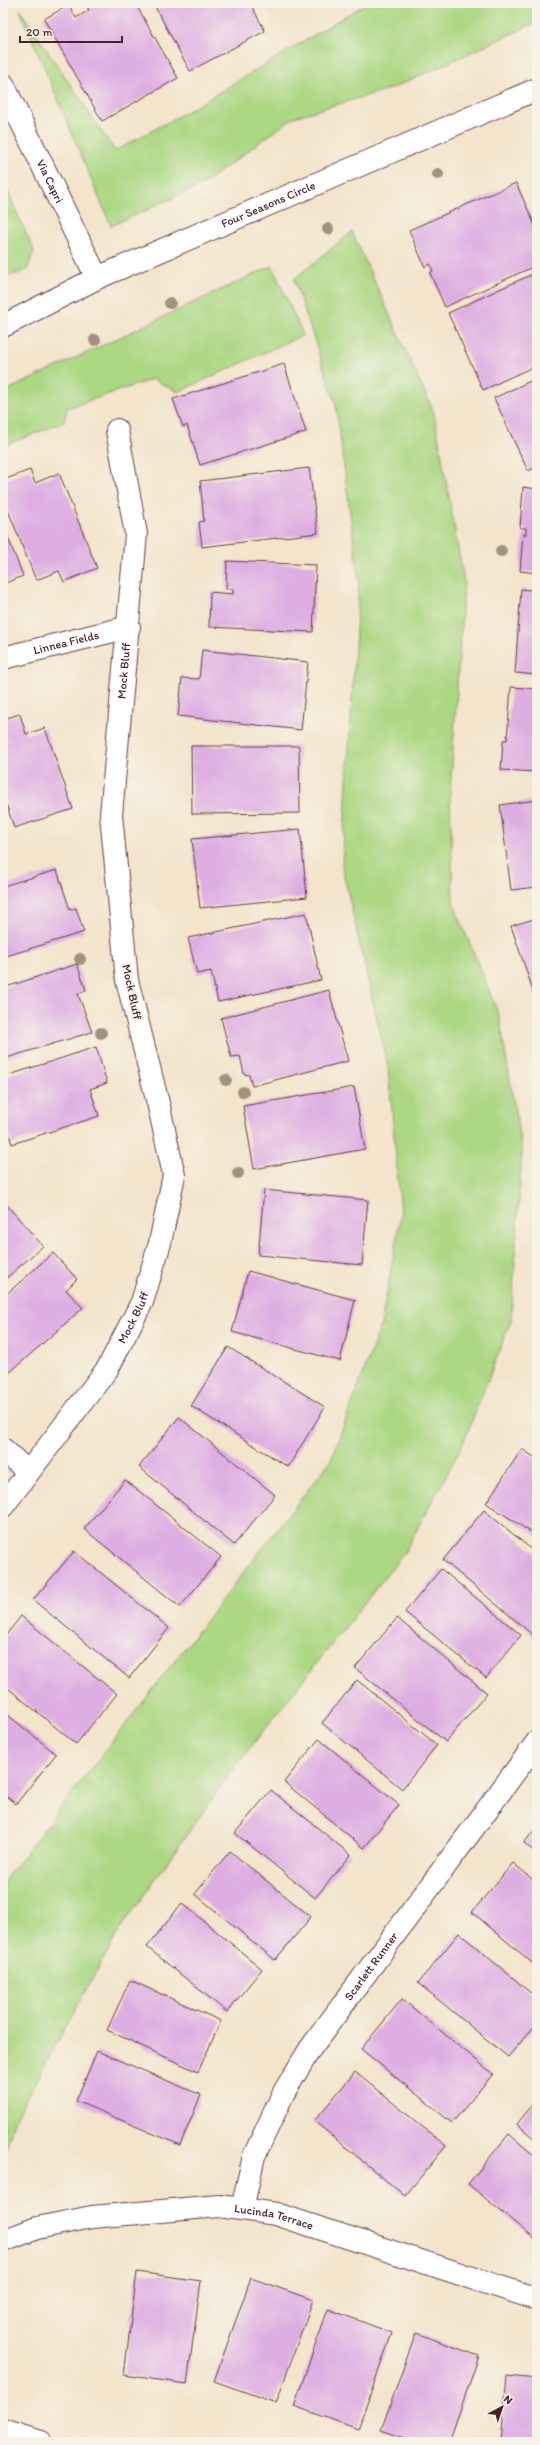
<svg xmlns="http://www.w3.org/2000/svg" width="540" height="2445" font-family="Itim,sans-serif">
	<rect width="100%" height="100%" fill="#f7f3e8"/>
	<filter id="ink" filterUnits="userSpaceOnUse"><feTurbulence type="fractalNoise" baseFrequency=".025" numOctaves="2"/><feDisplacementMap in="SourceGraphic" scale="8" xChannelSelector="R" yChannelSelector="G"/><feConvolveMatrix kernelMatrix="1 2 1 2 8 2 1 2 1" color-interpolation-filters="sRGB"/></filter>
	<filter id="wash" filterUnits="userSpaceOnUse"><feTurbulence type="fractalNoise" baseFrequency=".012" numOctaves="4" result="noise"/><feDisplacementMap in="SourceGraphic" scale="16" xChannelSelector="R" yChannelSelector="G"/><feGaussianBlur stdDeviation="0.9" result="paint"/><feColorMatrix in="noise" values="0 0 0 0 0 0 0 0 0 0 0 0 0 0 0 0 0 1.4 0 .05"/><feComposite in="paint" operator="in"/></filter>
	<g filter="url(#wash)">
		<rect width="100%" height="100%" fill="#f3e4cb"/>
		<g fill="#acd783" stroke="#7b7b57">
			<path d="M367 3H537V22L393 88 294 117 203 184 111 226 20 10 115 151 193 108Z"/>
			<path d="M3 181 34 251 27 270 13 275H3Z"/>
			<path d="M352 232 434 413 464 582 450 794 453 902 499 1015 522 1152 511 1321 462 1446 404 1553 234 1768 120 1929 15 2118 3 2158V1882L331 1460 381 1325 401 1213 388 1067 342 867 359 581 336 405 294 279Z"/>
			<path d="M272 266 303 335 178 392 153 379 67 408 64 422 3 446V392Z"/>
		</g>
		<g id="blocks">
			<g fill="#deaee2">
				<path d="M85 3H135L178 78 102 121 44 19 69 5 76 18 89 10Z"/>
				<path d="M153 3H250L265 31 190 71Z"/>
				<path d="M516 183 537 230V265L445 307 430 273 433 271 430 264 425 267 409 230Z"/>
				<path d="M537 272V365L483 390 448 313Z"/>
				<path d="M284 364 306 432 200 465 187 425 183 427 173 399Z"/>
				<path d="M537 378V467L528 471 494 398Z"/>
				<path d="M309 468 318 533 202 547 199 522 204 521 200 481Z"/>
				<path d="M30 470 35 483 59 473 97 568 64 582 59 571 36 580 3 498V480Z"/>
				<path d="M523 487 537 489V573L520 571 523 534 526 535V528H520Z"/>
				<path d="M3 525 23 576 3 584Z"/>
				<path d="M227 561 316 565 313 632 209 627 210 592 233 594V589H226Z"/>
				<path d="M521 589 537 591V675L515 673Z"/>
				<path d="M202 650 308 662 301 730 178 716 182 678 199 679Z"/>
				<path d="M511 687 537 689V772L501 770 503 740H507Z"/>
				<path d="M20 714 26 734 45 728 73 809 14 828 3 794V719Z"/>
				<path d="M191 746H299L300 813 192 814Z"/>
				<path d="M537 800V887L511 890 500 805Z"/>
				<path d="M300 829 307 897 200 908 192 839Z"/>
				<path d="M57 870 70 910 76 908 84 932 3 957V886Z"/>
				<path d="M306 913 321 980 218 1002 211 971 197 974 188 938Z"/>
				<path d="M537 918V1002L511 926Z"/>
				<path d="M77 964 86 990 78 994 92 1032 3 1059V988Z"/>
				<path d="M329 990 348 1061 252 1086 249 1075 244 1074 240 1056 231 1057 221 1018Z"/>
				<path d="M96 1047 107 1083 90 1089 99 1116 12 1144 3 1115V1077Z"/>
				<path d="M354 1087 365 1149 254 1169 243 1106Z"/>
				<path d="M264 1190 368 1200 362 1265 258 1255Z"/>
				<path d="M3 1201 43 1246 3 1281Z"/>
				<path d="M53 1253 77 1279 66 1290 83 1308 8 1374 3 1369V1297Z"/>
				<path d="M248 1271 355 1300 340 1361 232 1332Z"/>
				<path d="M228 1347 325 1407 288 1467 191 1406Z"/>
				<path d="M179 1417 275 1495 234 1545 139 1467Z"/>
				<path d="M522 1449 537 1459V1536L486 1503Z"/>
				<path d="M125 1480 221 1557 180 1607 84 1529Z"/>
				<path d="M484 1510 537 1554V1630L533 1635 443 1560Z"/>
				<path d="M74 1551 169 1628 129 1678 33 1600Z"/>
				<path d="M441 1569 521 1635 486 1678 405 1612Z"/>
				<path d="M21 1616 117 1694 76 1744 3 1684V1639Z"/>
				<path d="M397 1618 487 1693 446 1742 355 1668Z"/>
				<path d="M357 1680 437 1745 402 1789 322 1723Z"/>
				<path d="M3 1711 56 1754 16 1804 3 1794Z"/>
				<path d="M319 1739 399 1805 364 1848 284 1782Z"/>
				<path d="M271 1790 351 1855 315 1898 235 1833Z"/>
				<path d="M537 1827V1854L524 1843Z"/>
				<path d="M230 1851 311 1917 275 1960 195 1894Z"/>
				<path d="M513 1863 537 1883V1967L472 1912Z"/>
				<path d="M182 1903 262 1969 227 2012 147 1947Z"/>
				<path d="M459 1933 537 1998V2023L508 2057 418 1983Z"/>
				<path d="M130 1980 221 2021 198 2072 107 2030Z"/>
				<path d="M402 1999 493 2074 452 2123 361 2049Z"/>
				<path d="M97 2051 201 2095 180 2145 76 2101Z"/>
				<path d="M355 2072 446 2146 405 2196 314 2121Z"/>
				<path d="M537 2099V2141L517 2124Z"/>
				<path d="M509 2134 537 2158V2241L468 2184Z"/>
				<path d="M137 2272 201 2281 187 2384 124 2375Z"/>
				<path d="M251 2278 313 2300 276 2403 214 2381Z"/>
				<path d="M328 2309 392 2333 358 2429 294 2406Z"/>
				<path d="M416 2333 479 2356 449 2442H416L381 2430Z"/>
				<path d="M507 2376 537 2379V2442H501Z"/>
			</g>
		</g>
	</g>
	<g filter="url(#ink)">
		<use href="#blocks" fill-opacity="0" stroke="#633d43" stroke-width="1"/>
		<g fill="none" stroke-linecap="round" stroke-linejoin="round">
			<g stroke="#633d43" stroke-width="24">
				<g id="street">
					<path id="s1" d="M3 84 97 278"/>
					<path id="s2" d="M3 326 97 278 537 89"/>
					<path id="s3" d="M3 658 129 627"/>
					<path d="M3 1449 28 1472"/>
					<path id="s4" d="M3 1506 108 1368 142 1302 160 1243 174 1175 159 1107 127 980 111 815 136 534 117 430"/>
					<path id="s5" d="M242 2209 254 2156 284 2092 310 2049 537 1742"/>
					<path id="s6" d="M3 2241 37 2228 92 2217 219 2206 276 2214 537 2299"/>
					<path d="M3 2430 41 2442"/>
				</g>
			</g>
			<use href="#street" stroke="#fff" stroke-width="22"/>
		</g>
		<g fill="#a3917f">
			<circle cx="438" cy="174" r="6"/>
			<circle cx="328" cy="229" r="6"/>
			<circle cx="170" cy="303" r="6"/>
			<circle cx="95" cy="340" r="6"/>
			<circle cx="501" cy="551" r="6"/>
			<circle cx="80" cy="959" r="6"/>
			<circle cx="101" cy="1033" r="6"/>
			<circle cx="226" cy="1080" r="6"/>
			<circle cx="243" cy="1092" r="6"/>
			<circle cx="238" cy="1173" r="6"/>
		</g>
	</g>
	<g text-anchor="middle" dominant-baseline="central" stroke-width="4" stroke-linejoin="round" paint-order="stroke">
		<g font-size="12" fill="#4a1f2b" stroke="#f7f3e8">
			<text stroke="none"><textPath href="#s1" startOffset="108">Via Capri</textPath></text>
			<text stroke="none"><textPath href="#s2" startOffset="292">Four Seasons Circle</textPath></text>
			<text stroke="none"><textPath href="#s3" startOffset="65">Linnea Fields</textPath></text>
			<text stroke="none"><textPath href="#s4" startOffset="890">Mock Bluff</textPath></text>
			<text transform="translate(132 992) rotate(78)">Mock Bluff</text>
			<text stroke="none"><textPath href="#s4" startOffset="230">Mock Bluff</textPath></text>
			<text stroke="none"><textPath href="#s5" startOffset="278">Scarlett Runner</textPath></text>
			<text stroke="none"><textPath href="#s6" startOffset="276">Lucinda Terrace</textPath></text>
		</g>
	</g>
	<rect width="540" height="2445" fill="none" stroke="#f7f3e8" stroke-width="16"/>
	<g transform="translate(502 2407) rotate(40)" stroke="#f7f3e8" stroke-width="3" paint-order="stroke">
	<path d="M0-3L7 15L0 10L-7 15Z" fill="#4a1f2b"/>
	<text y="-6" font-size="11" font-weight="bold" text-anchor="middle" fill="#4a1f2b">N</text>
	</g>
	<path d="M20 36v6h102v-6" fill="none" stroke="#4a1f2b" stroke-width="2"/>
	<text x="26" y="36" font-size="12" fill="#4a1f2b" stroke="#f7f3e8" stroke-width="3" paint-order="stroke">20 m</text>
</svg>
